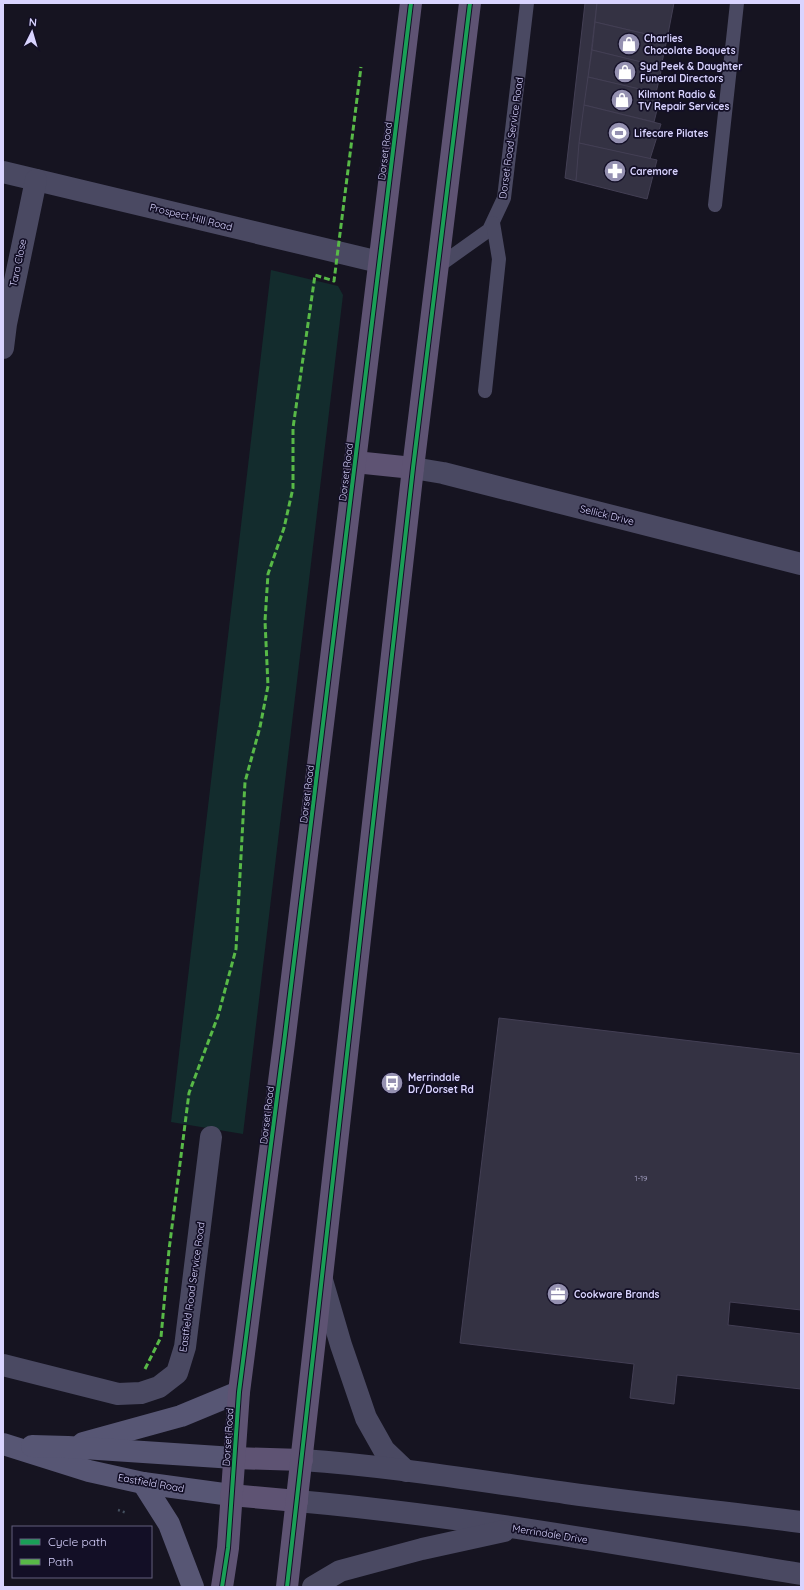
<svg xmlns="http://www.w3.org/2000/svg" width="804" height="1590" font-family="Quicksand,sans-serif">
	<rect width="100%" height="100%" fill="#161421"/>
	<path fill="#132c2d" d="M271 270 338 286 343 295 243 1134 171 1122Z"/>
	<g fill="#343243" stroke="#433f54">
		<path d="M585 3H597L576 181 565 178Z"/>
		<path d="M597 3H674L667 39 595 22Z"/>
		<path d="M595 22 667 39 661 67 592 50Z"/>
		<path d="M592 50 662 67 656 93 588 77Z"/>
		<path d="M588 77 661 94 654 122 584 105Z"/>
		<path d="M584 105 661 124 650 159 579 143Z"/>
		<path d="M579 143 657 160 647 199 576 181Z"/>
		<path d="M499 1018 801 1054V1310L730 1302 728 1325 801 1334V1389L677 1375 674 1404 630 1398 634 1364 460 1343Z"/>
	</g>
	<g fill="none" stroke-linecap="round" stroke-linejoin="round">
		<path stroke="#44505f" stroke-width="2.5" stroke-dasharray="2 3" stroke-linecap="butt" d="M118 1510 127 1513"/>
		<g stroke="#4a4962" stroke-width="14">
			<path d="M715 205 737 3"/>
			<path d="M437 267 489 230 504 198 527 3"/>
			<path d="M485 391 499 259 493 223"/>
		</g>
		<g stroke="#4a4962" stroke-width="22">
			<path d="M3 172 379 262"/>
			<path d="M3 348 6 324 36 180"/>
			<path d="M413 468 443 473 801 564"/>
			<path d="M322 1280 341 1345 366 1418 384 1450 406 1471"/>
			<path d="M3 1365 118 1394 141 1393 159 1387 177 1373 185 1347 211 1137"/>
			<path d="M302 1460C391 1466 479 1481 566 1493 644 1504 723 1512 801 1522"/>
			<path d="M297 1501C466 1516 634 1547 801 1574"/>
			<path d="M313 1587 340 1571 422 1549 504 1531"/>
		</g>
		<g stroke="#575674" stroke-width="22">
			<path d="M83 1443 181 1416 239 1392"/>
			<path d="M3 1444 89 1471 143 1483 231 1495"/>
			<path d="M32 1446 68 1447 234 1458"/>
			<path d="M143 1483 169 1524 193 1587"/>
		</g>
		<g stroke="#5e5373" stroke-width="22">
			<path d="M355 462 413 468"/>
			<path d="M234 1458 302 1460"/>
			<path d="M231 1495 297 1501"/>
			<path d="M222 1587 228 1548 239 1392 284 1043 411 3"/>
			<path d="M287 1587 413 468 470 3"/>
		</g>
		<path stroke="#58b947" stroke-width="3" stroke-dasharray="6 3" stroke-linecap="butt" d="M145 1369 161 1337 169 1250 189 1093 218 1016 236 949 245 782 260 727 268 686 265 621 268 574 284 528 293 488V428L315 275 334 281 361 67"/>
		<g stroke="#130f26" stroke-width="6">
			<g id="cycleway">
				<path d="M222 1587 228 1548 239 1392 284 1043 411 3"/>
				<path d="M287 1587 413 468 470 3"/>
			</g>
		</g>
		<use href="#cycleway" stroke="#1a9f57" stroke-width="4"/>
	</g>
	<defs>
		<g id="shop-disc" transform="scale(1.15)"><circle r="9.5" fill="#9591b1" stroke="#130f26"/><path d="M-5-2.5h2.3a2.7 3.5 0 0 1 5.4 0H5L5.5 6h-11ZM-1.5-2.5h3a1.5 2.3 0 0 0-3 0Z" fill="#fff"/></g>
		<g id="stadium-disc" transform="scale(1.15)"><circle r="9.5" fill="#9591b1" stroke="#130f26"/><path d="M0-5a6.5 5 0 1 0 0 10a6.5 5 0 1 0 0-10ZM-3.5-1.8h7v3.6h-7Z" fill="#fff"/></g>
		<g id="pharmacy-disc" transform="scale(1.15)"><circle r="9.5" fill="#9591b1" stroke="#130f26"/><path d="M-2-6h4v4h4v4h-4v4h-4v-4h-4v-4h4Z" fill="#fff"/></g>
		<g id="bus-disc" transform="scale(1.15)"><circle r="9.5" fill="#9591b1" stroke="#130f26"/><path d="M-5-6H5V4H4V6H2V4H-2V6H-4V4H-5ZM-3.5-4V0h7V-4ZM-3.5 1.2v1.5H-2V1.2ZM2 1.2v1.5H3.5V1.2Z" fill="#fff"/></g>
		<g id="office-disc" transform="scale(1.15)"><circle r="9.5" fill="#9591b1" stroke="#130f26"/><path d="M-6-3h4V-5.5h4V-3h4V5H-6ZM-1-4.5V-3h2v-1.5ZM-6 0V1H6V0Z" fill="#fff"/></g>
	</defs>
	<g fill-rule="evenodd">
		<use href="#shop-disc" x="629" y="44"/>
		<use href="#shop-disc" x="625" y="72"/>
		<use href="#shop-disc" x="622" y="100"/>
		<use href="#stadium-disc" x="619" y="133"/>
		<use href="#pharmacy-disc" x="615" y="171"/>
		<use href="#bus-disc" x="392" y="1083"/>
		<use href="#office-disc" x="558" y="1294"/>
	</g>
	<g text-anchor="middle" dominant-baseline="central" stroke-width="3.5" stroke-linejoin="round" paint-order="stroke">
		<g font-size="8" fill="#b0acd0">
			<text x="641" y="1178">1-19</text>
		</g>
		<g font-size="10" font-weight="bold" fill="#d9d4ff" stroke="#130f26" text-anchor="start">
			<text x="644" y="38">Charlies<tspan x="644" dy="12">Chocolate Boquets</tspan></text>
			<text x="640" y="66">Syd Peek &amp; Daughter<tspan x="640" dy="12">Funeral Directors</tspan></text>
			<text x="638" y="94">Kilmont Radio &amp;<tspan x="638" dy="12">TV Repair Services</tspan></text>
			<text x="634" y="133">Lifecare Pilates</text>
			<text x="630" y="171">Caremore</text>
			<text x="408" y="1077">Merrindale<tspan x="408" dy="12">Dr/Dorset Rd</tspan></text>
			<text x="574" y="1294">Cookware Brands</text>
		</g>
		<g font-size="10" fill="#d9d4ff" stroke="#130f26">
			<text transform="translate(511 138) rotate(-82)">Dorset Road Service Road</text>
			<text transform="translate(385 151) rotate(-83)">Dorset Road</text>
			<text transform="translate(191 217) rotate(14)">Prospect Hill Road</text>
			<text transform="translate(18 263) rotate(-78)">Tara Close</text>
			<text transform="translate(346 472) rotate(-83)">Dorset Road</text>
			<text transform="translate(607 515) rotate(14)">Sellick Drive</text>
			<text transform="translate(307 794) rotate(-83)">Dorset Road</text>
			<text transform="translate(267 1115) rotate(-83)">Dorset Road</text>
			<text transform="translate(192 1287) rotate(-82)">Eastfield Road Service Road</text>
			<text transform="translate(228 1437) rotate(-86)">Dorset Road</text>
			<text transform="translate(151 1483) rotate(10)">Eastfield Road</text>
			<text transform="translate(550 1534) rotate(9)">Merrindale Drive</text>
		</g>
	</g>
	<rect width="804" height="1590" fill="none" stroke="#d9d4ff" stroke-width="8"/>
	<rect x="12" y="1526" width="140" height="52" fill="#130f26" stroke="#625e7d"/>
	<rect x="20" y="1539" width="20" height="6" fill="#1a9f57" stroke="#625e7d"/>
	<text x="48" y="1546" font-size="12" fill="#d9d4ff">Cycle path</text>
	<rect x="20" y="1559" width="20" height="6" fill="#58b947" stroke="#625e7d"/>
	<text x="48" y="1566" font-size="12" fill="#d9d4ff">Path</text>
	<g transform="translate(32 32) rotate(5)" stroke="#130f26" stroke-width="3" paint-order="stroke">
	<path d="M0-3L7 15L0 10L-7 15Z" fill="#d9d4ff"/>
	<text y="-6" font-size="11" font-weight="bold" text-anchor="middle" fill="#d9d4ff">N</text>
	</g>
</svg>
